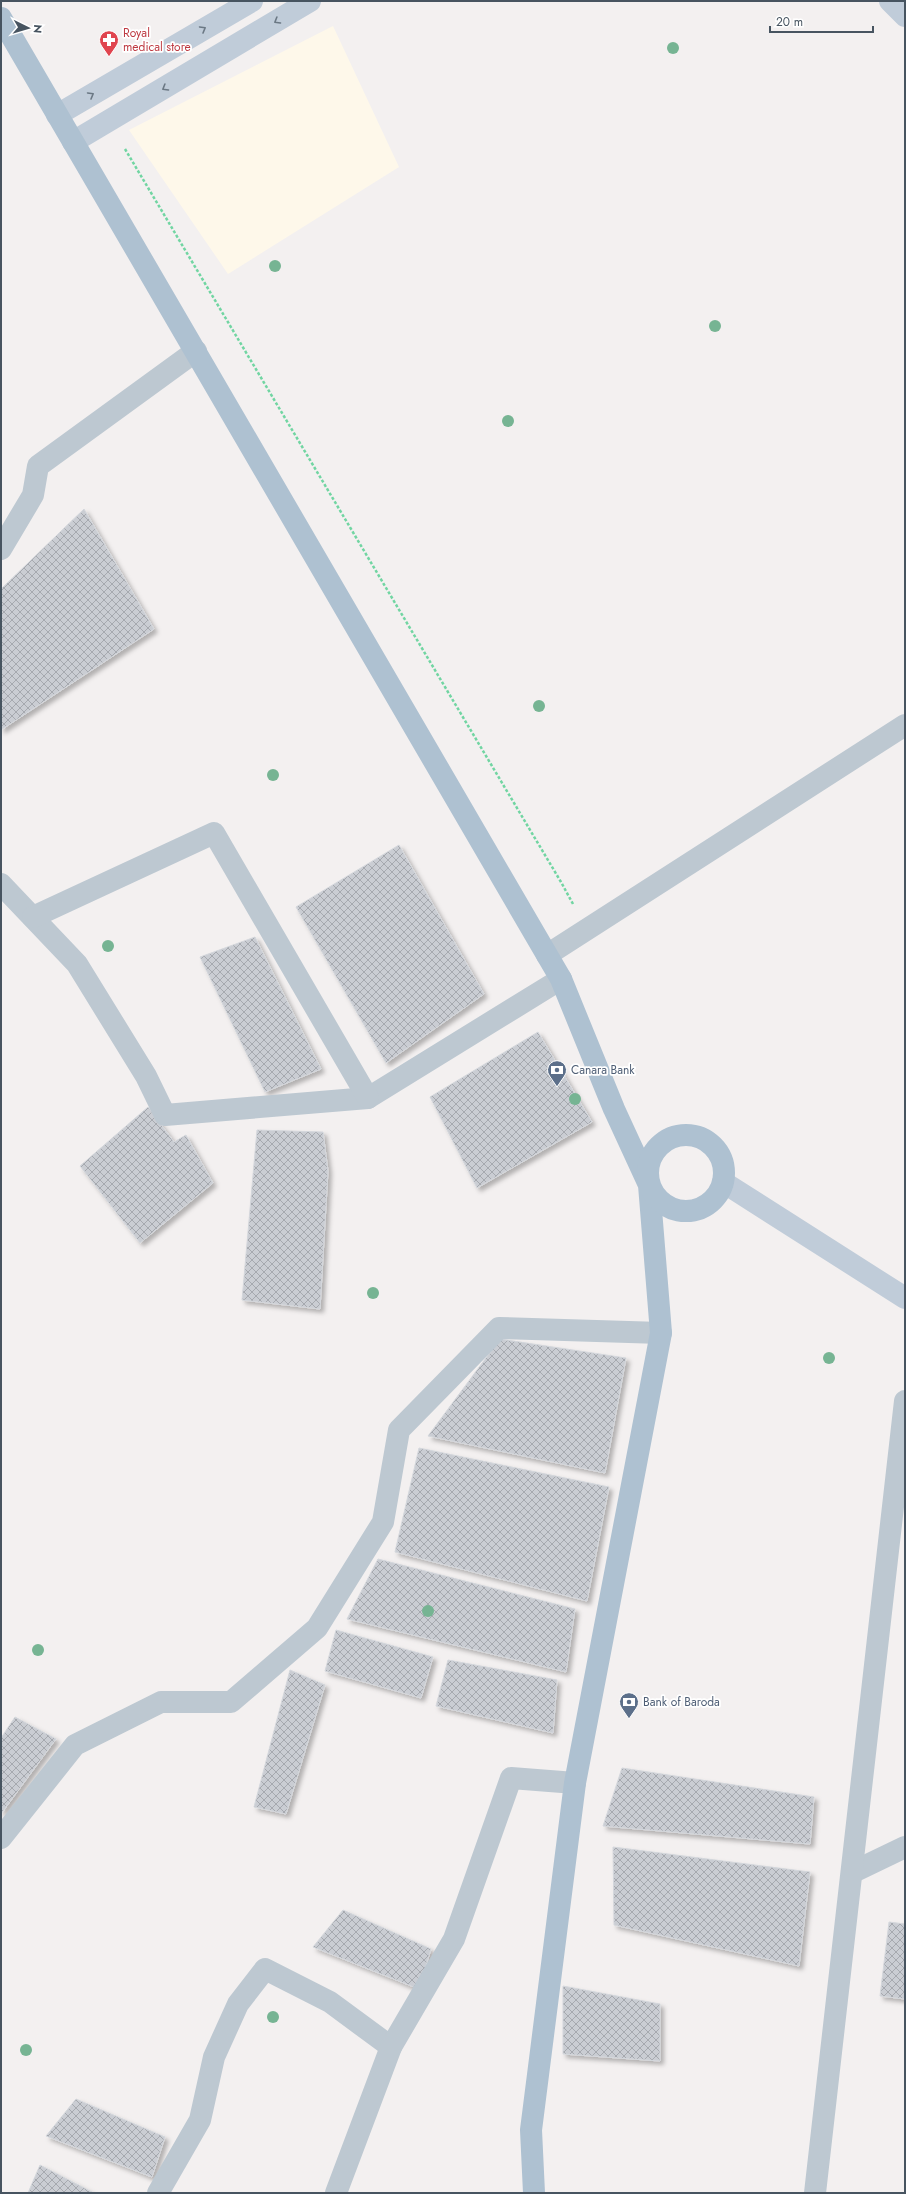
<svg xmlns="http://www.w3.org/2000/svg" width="906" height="2194" font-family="Jost,sans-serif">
	<defs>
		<pattern id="building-cross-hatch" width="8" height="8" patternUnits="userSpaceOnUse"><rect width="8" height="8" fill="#cacdd3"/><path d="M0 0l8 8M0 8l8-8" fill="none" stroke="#a6a9af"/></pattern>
		<filter id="shadow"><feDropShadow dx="3.5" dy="3.5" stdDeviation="2" flood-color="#0004"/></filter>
	</defs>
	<rect width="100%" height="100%" fill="#f3f0f0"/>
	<path fill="#fef8ea" d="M333 26 399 167 228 274 129 130Z"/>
	<g fill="url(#building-cross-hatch)" stroke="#d4d7dc" filter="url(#shadow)">
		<path d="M84 509 154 629 1 730V589Z"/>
		<path d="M399 845 484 994 386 1063 296 907Z"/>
		<path d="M255 937 321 1069 265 1092 200 957Z"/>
		<path d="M538 1032 592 1122 477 1188 430 1097Z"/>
		<path d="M148 1107 174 1142 186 1135 213 1183 140 1243 80 1166Z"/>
		<path d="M257 1130 323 1132 328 1171 320 1309 242 1300Z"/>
		<path d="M500 1339 626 1358 605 1473 428 1436Z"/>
		<path d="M419 1448 609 1487 587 1601 395 1552Z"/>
		<path d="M378 1559 575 1609 566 1672 347 1619Z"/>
		<path d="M336 1630 433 1657 421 1698 325 1671Z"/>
		<path d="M448 1660 557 1680 553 1733 436 1706Z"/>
		<path d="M290 1670 325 1685 286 1814 254 1807Z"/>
		<path d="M15 1717 56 1739 1 1814V1738Z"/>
		<path d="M622 1768 814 1797 810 1844 603 1826Z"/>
		<path d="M613 1847 810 1872 799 1966 614 1925Z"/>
		<path d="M343 1910 431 1949 419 1989 313 1947Z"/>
		<path d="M889 1922 905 1924V1999L880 1996Z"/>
		<path d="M563 1986 660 2004V2061L563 2054Z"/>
		<path d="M76 2099 165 2137 152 2177 46 2136Z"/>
		<path d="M40 2165 94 2193H28Z"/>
	</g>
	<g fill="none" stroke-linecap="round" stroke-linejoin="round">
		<path stroke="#71d5a2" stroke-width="2.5" stroke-dasharray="3 2" stroke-linecap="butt" d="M125 149 561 882 573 904"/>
		<g stroke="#bdc8d1" stroke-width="22">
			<path d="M1 549 33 495 38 466 196 351"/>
			<path d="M1 884 77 964 146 1076 165 1115 368 1098 561 979"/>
			<path d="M33 917 214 833 368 1098"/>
			<path d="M547 955 905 725"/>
			<path d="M1 1838 75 1745 161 1702H231L317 1628 383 1522 399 1430 499 1328 661 1333"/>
			<path d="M853 1872 905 1847"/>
			<path d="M158 2193 200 2120 214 2057 238 2004 265 1969 330 2002 391 2047"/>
			<path d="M336 2193 391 2047 454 1939 511 1778 575 1783"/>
			<path d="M815 2193 905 1401"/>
		</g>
		<g stroke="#c0ccd9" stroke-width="22">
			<path d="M890 1 905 16"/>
			<path d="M57 115 252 1"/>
			<path d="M73 142 310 1"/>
			<path d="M723 1182 905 1298"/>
		</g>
		<g stroke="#aec1d1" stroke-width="22">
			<path d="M1 18 561 979 614 1109 649 1185 661 1333 575 1783 531 2130 534 2193"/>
			<circle cx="686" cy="1173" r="38"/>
		</g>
	</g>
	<g fill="#76b493">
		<circle cx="673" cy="48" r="6"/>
		<circle cx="275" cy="266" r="6"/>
		<circle cx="715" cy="326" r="6"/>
		<circle cx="508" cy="421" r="6"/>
		<circle cx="539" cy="706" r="6"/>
		<circle cx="273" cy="775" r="6"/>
		<circle cx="108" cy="946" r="6"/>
		<circle cx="575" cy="1099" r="6"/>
		<circle cx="373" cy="1293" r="6"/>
		<circle cx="829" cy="1358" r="6"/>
		<circle cx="428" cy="1611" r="6"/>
		<circle cx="38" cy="1650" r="6"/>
		<circle cx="273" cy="2017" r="6"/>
		<circle cx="26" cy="2050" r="6"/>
	</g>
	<defs><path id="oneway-chevron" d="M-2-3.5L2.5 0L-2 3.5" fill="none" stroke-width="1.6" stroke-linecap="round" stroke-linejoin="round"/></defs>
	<g stroke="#6b7884">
		<use href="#oneway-chevron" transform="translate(277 21) rotate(149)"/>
		<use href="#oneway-chevron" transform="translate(203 29) rotate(-30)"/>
		<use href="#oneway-chevron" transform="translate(165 88) rotate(149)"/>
		<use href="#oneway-chevron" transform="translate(91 95) rotate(-30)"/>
	</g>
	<defs>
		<g id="pharmacy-pin" transform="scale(1)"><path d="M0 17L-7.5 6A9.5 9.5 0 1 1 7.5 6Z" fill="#e0444e" stroke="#fff"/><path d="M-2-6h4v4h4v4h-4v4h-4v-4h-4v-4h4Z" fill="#fff"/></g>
		<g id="bank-pin" transform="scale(1)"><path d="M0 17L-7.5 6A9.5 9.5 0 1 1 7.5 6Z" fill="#5c6f8a" stroke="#fff"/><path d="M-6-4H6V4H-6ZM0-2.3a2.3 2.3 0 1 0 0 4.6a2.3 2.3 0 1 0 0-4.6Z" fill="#fff"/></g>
	</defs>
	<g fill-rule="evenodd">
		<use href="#pharmacy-pin" x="109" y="40"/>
		<use href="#bank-pin" x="557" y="1070"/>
		<use href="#bank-pin" x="629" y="1702"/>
	</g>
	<g text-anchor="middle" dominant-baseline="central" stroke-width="3.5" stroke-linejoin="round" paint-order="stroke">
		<g font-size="12" fill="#be3a42" stroke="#fff" text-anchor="start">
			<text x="123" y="33">Royal<tspan x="123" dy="14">medical store</tspan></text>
		</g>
		<g font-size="12" fill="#4e5e75" stroke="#fff" text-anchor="start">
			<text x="571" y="1070">Canara Bank</text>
			<text x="643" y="1702">Bank of Baroda</text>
		</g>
	</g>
	<rect width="906" height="2194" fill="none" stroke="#475460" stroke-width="4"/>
	<g transform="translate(28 28) rotate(95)" stroke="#ffffff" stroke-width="3" paint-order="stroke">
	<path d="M0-3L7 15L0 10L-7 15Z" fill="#475460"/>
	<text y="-6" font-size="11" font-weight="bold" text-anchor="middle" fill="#475460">N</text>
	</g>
	<path d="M770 26v6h103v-6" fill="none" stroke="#475460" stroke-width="2"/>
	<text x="776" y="26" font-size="12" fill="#475460" stroke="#ffffff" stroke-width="3" paint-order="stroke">20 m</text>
</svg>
